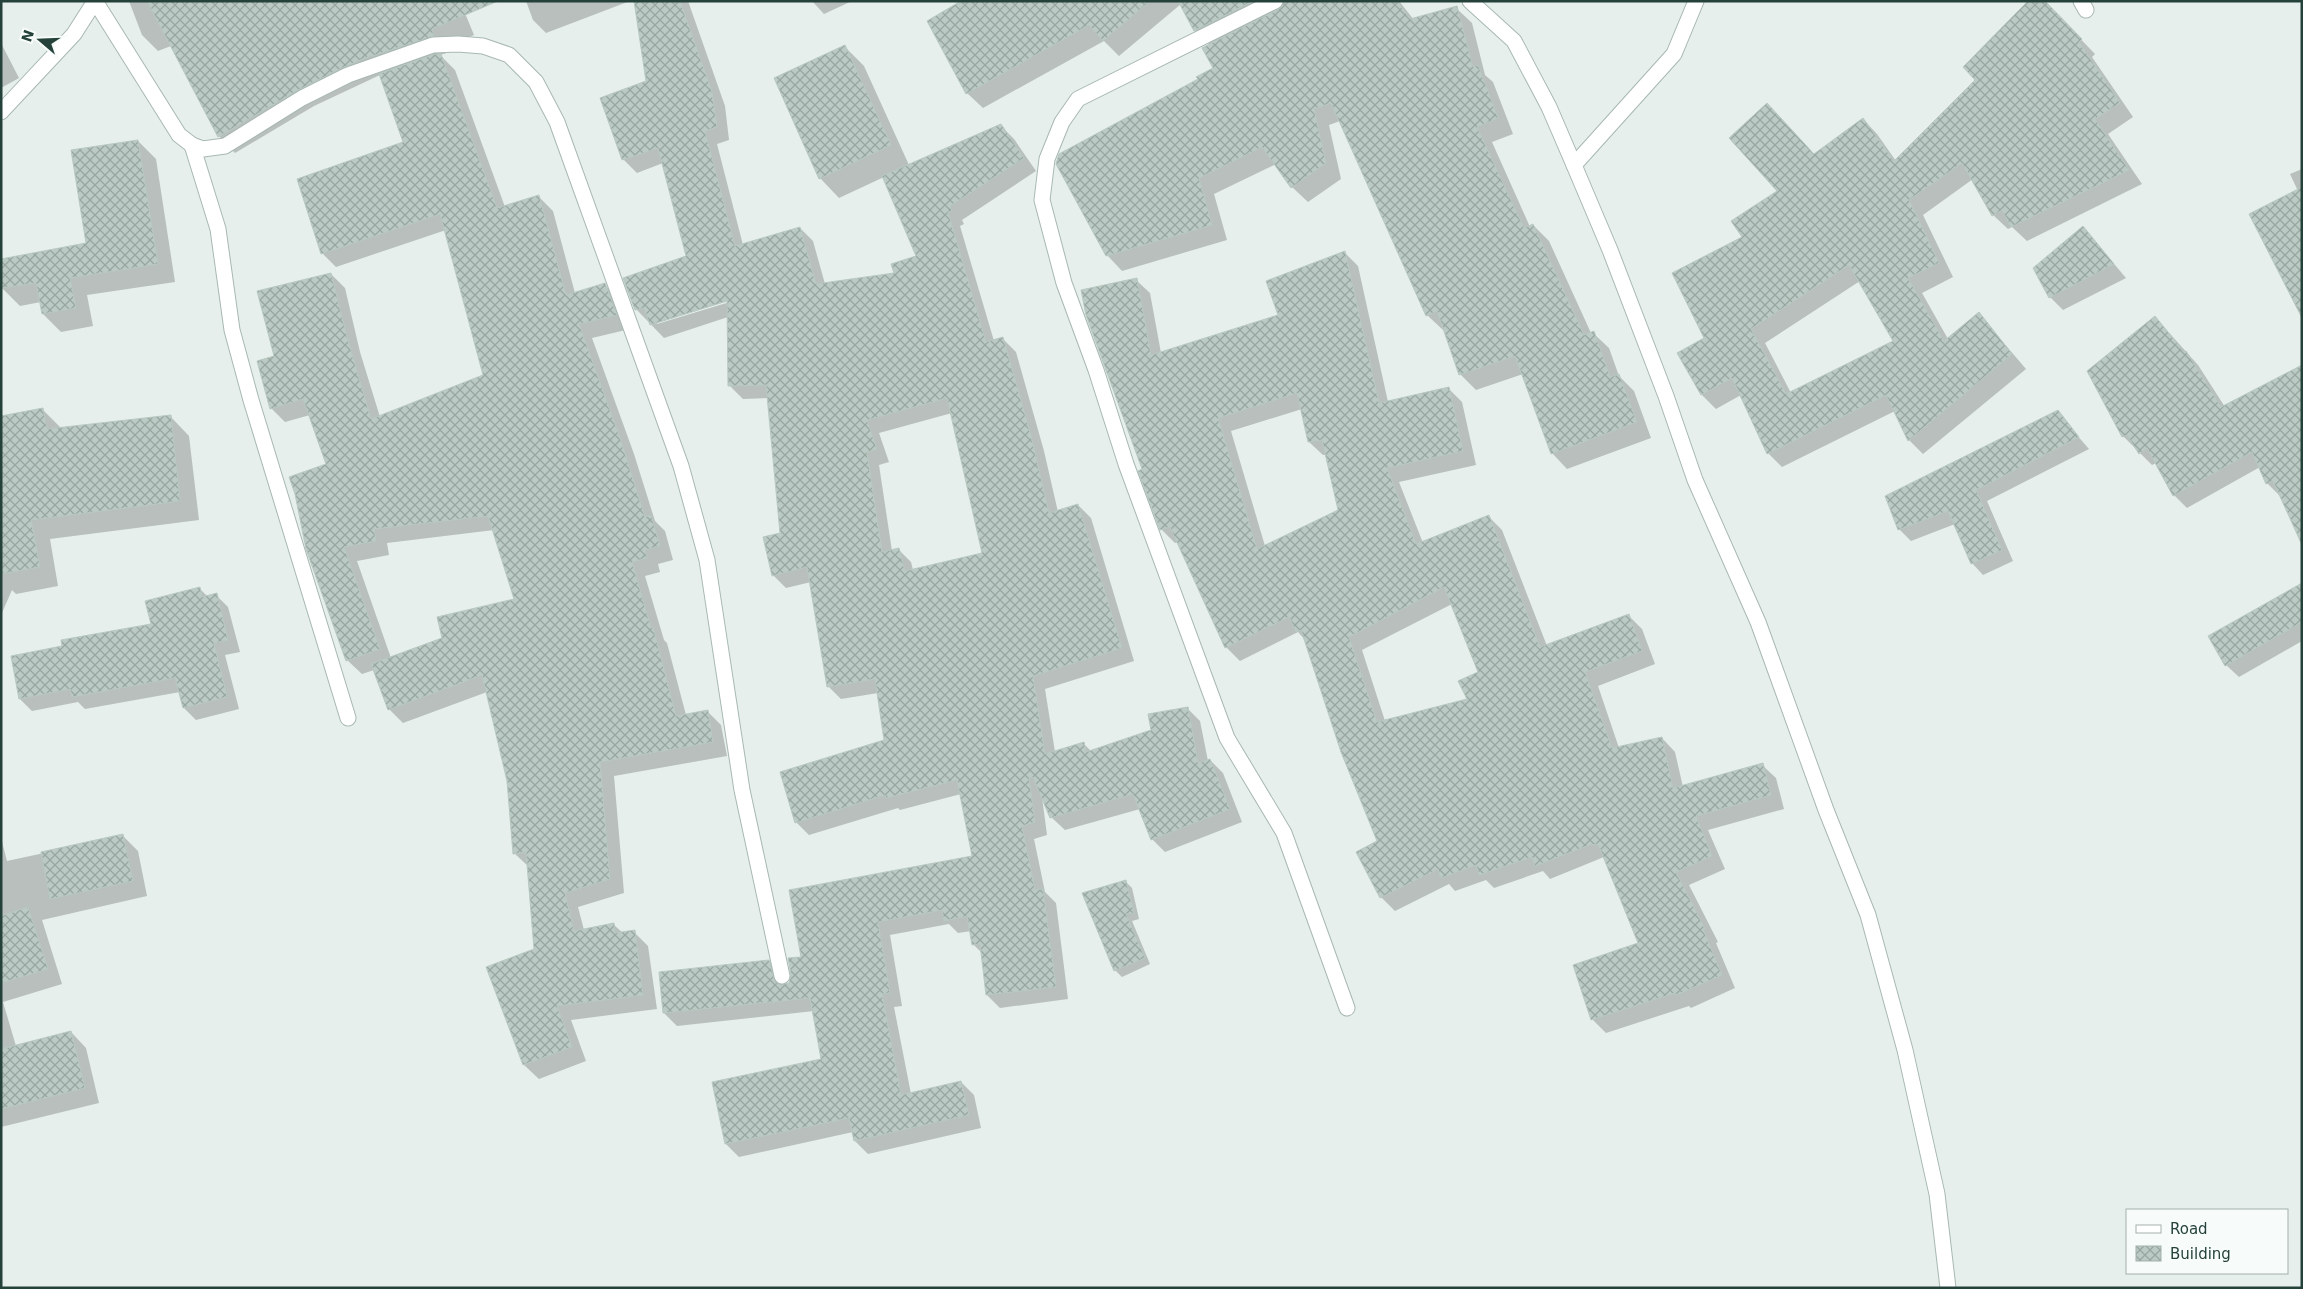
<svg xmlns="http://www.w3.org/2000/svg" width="2303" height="1289" font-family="'DejaVu Sans',sans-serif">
	<defs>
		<pattern id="building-cross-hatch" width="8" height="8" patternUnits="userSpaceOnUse" patternTransform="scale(1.25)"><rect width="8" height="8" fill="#bbcac4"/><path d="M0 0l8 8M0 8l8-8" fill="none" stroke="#98a6a0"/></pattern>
	</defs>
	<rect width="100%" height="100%" fill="#e6efeb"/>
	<g fill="#0003" fill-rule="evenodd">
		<path d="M129 1H460L474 35 448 46 450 52 440 55 455 70 505 207 539 197 553 211 575 293 605 285 619 299 630 329 592 338 634 454 655 521 665 531 673 560 658 564 660 572 645 576 664 640 667 643 686 715 707 711 721 725 727 756 614 776 624 893 578 907 584 930 614 925 623 933 634 932 648 946 657 1009 571 1020 586 1061 539 1079 524 1065 487 968 535 950 529 867 514 853 508 781 487 692 403 723 389 709 374 670 362 674 347 660 327 465 310 415 285 422 271 408 275 357 331 274 345 288 360 352 380 417 485 376 446 230 336 267 322 253 405 143 380 75 314 106 235 153 219 136 171 46 158 51 142 35ZM494 530 516 600 444 638 391 658 357 561 389 555 387 543Z"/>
		<path d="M526 1H630L546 33 533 20Z"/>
		<path d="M636 1H688L725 106 729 140 717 144 743 245 800 228 813 241 825 284 896 275 918 257 884 177 839 198 820 178 845 47 864 66 909 165 1001 126 1014 139 1036 171 962 220 964 224 960 226 994 341 1003 339 1016 352 1044 451 1058 512 1078 505 1091 518 1134 661 1045 689 1055 752 1083 743 1092 752 1153 731 1187 708 1200 721 1208 761 1210 760 1223 773 1242 822 1165 852 1152 839 1140 809 1065 830 1051 817 1042 797 1047 835 1034 839 1045 892 1056 903 1068 999 1000 1008 987 995 983 954 973 944 971 931 958 933 949 924 890 935 902 1006 894 1007 911 1094 961 1082 974 1095 981 1128 868 1154 855 1141 853 1132 739 1157 726 1144 713 1083 822 1060 814 1011 677 1026 664 1013 769 961 782 975 784 985 790 984 803 958 974 857 961 794 900 810 898 808 809 835 796 822 886 741 878 693 841 699 828 686 811 582 786 588 773 575 782 534 769 398 743 399 730 386 728 317 664 338 636 309 688 257 663 163 637 173 624 160 602 99 647 82ZM732 298 733 301 657 324V322ZM952 413 984 554 913 570 911 562 898 549 892 551 879 465 889 462 879 433Z"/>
		<path d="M812 1H852L824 14Z"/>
		<path d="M964 1H1399L1414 20 1456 8 1472 23 1485 75 1493 82 1513 134 1492 142 1530 227 1533 225 1549 241 1591 333H1593L1609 348 1619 376 1634 391 1651 438 1567 469 1552 453 1523 374 1476 390 1460 374 1445 329 1443 330 1427 315 1340 121 1329 125 1341 179 1308 202 1292 187 1276 164 1214 194 1227 240 1122 271 1107 255 1200 79 1214 68 1210 45 1195 30 1181 4 1119 56 1104 41 983 108 967 93Z"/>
		<path d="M2044 1 2095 54 2092 57 2133 117 2108 134 2142 184 2027 241 2012 227 2008 229 1993 215 1973 179 1923 215 1953 277 1922 293 1948 339 1979 314 2026 369 1923 454 1909 440 1895 411 1782 467 1768 453 1741 395 1716 409 1702 395 1679 353 1706 338 1743 237 1779 191 1814 155 1863 119 1877 134 1896 161 1977 80ZM1860 281 1895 342 1791 393 1765 343Z"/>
		<path d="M1 43 19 78 1 88Z"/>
		<path d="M138 141 156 159 175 282 87 295 93 326 61 332 43 314 41 302 20 306 2 288 87 244Z"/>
		<path d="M2302 169V300L2298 191 2290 174Z"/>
		<path d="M2083 227 2126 278 2063 310 2050 297Z"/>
		<path d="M1345 253 1358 266 1388 402 1449 389 1462 402 1476 465 1399 482 1423 543 1489 517 1502 530 1547 646 1628 615 1642 629 1655 664 1598 686 1619 748 1662 738 1675 752 1683 787 1762 765 1776 778 1784 809 1708 830 1725 869 1689 885 1718 942 1716 943 1735 988 1691 1008 1689 1006 1606 1033 1592 1019 1640 944 1604 857 1550 879 1543 871 1494 888 1486 880 1455 891 1449 884 1395 911 1381 897 1378 842 1306 641 1298 632 1240 661 1226 647 1178 542 1175 543 1162 530 1140 471 1144 470 1136 280 1150 293 1161 353 1280 315ZM1302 409 1309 442 1323 455H1327L1339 511 1265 546 1231 431ZM1452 604 1479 672 1469 700 1385 721 1362 650Z"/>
		<path d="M2155 317 2198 365 2225 407 2302 366 2280 496 2267 483 2260 467 2187 508 2174 495 2156 463 2152 465 2123 436Z"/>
		<path d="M43 410 62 429 170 416 189 436 199 520 50 539 58 586 16 594 12 590 1 615V417Z"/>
		<path d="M2057 412 2089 449 1987 501 2013 561 1983 575 1972 563 1955 524 1911 541 1899 529Z"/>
		<path d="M2302 584V641L2239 677 2226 665Z"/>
		<path d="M200 589 208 597 216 595 228 607 240 652 225 655 239 709 196 720 184 708 180 692 85 709 78 702 32 711 20 699 153 625Z"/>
		<path d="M123 836 138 851 147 896 42 920 62 984 3 1002 16 1046 71 1032 86 1048 99 1103 1 1127V838L7 861Z"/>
		<path d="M1126 882 1132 888 1139 919 1132 921 1150 964 1122 977 1115 970Z"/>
	</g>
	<g fill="url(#building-cross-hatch)" stroke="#b8c9c2" fill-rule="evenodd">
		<path d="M147 1H498L432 29 434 36 372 56V55L344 67 298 90 218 137Z"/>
		<path d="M634 1H680L712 92 717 127 705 131 735 246 800 227 816 284 894 273 891 264 916 256 882 176 1001 124 1024 158 950 206 952 211 948 212 986 342 1003 337 1031 436 1049 513 1078 504 1122 648 1033 676 1045 754 1084 742 1086 752 1151 730 1148 714 1188 707 1198 763 1210 759 1230 809 1151 840 1133 794 1050 818 1033 777 1029 778 1035 822 1022 826 1035 890 1043 889 1056 987 986 995 980 944 972 945 967 916 944 921 942 910 878 922 890 993 882 994 901 1095 961 1081 969 1115 854 1141 849 1118 725 1144 712 1082 821 1059 810 998 663 1013 659 972 769 960 775 982 780 985 789 983 791 975 788 958 801 957 789 890 972 856 957 780 886 798 885 795 795 823 780 772 884 740 875 679 827 687 807 567 772 576 763 537 780 533 766 385 728 386 727 301 650 325 644 308 635 310 623 278 686 256 658 148 622 160 600 98 646 81ZM947 398 982 553 905 571 899 548 882 552 867 452 877 449 867 420Z"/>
		<path d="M961 1H1150L1103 41 1089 25 966 94 927 21Z"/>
		<path d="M1178 1H1253L1194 31Z"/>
		<path d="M1284 1H1397L1410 19 1457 6 1473 67 1478 65 1498 118 1477 127 1524 228 1533 224 1584 335 1594 331 1610 377 1619 374 1637 422 1551 454 1515 356 1459 375 1437 311 1426 316 1331 103 1314 109 1326 163 1291 188 1262 147 1199 178 1212 225 1106 256 1056 164 1059 154 1198 79 1196 77 1213 68 1202 48 1279 9Z"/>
		<path d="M2028 1H2045L2082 39 2079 42 2120 103 2095 119 2129 170 2011 227 2002 210 1992 216 1962 163 1909 200 1939 263 1908 278 1944 341 1979 312 2012 354 1908 441 1886 395 1767 454 1732 378 1701 395 1677 353 1704 338 1672 273 1742 237 1731 221 1777 191 1729 138 1767 103 1814 154 1863 118 1894 161 1975 80 1963 67ZM1849 265 1893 341 1786 394 1751 329Z"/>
		<path d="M845 45 891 145 819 179 774 78Z"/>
		<path d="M435 54H441L497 208 539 195 566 295 605 283 617 315 579 324 620 438 645 517 651 515 660 546 645 550 647 558 632 562 651 628 653 627 676 716 708 710 713 742 600 762 610 879 565 893 574 931 614 923 615 933 635 930 643 995 557 1006 572 1047 523 1065 486 967 534 949 526 852 513 854 507 781 482 675 388 710 371 664 442 638 437 617 514 599 488 516 374 529 376 541 344 547 380 649 346 661 306 549 295 494 289 477 326 464 303 399 270 409 257 361 274 356 257 291 331 273 347 337 371 419 483 375 440 214 321 254 297 179 403 142 379 74Z"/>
		<path d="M138 140 158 264 70 278 76 308 42 314 36 283 1 288V259L86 243 71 150Z"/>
		<path d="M2302 187V318L2249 214Z"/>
		<path d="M2083 226 2114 264 2049 298 2033 268Z"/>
		<path d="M1345 251 1379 403 1449 387 1463 451 1387 468 1416 544 1489 515 1540 647 1629 614 1642 651 1585 672 1612 748 1662 737 1673 788 1763 763 1771 795 1696 816 1712 856 1676 872 1705 929H1703L1722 975 1676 995 1675 993 1591 1020 1573 965 1638 943 1598 844 1592 845V844L1535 866 1532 857 1479 875 1476 865 1441 878 1438 869 1380 898 1356 852 1377 841 1341 752 1301 630 1296 632 1289 617 1225 648 1170 527 1160 530 1138 471 1142 469 1086 315 1081 290 1137 278 1151 355 1278 315 1266 281ZM1297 393 1308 442 1322 440 1338 510 1257 549 1218 418ZM1444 587 1478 672 1458 681 1467 699 1377 722 1349 637Z"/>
		<path d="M2155 316 2184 352 2186 351 2221 407 2302 365V545L2273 481 2266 484 2252 452 2173 496 2147 448 2139 454 2127 435 2122 437 2087 371Z"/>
		<path d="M43 408 47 429 171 415 180 501 31 520 40 567 1 574V416Z"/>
		<path d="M2058 410 2079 437 1976 490 2002 550 1971 564 1948 511 1898 530 1885 496Z"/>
		<path d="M2302 583V622L2225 666 2208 636Z"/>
		<path d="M200 587 202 597 217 593 228 640 214 643 227 697 183 708 175 678 72 697 70 689 19 699 11 656 62 646 61 640 151 624 145 601Z"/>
		<path d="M123 834 133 881 50 899 41 852Z"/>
		<path d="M1126 880 1134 913 1126 914 1145 958 1114 971 1082 893Z"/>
		<path d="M28 907 48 969 1 983V916Z"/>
		<path d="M71 1031 85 1088 1 1109V1049Z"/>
	</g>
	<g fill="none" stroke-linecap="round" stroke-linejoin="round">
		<g stroke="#a8b8b2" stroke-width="17">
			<g id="minor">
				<path d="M95 1 179 135 192 145 203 149 225 146 302 98 348 75 433 45 458 44 483 46 509 55 536 82 557 122 681 466 707 560 742 790 782 976"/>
				<path d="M1275 1 1078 99 1062 122 1047 159 1042 200 1064 283 1096 370 1126 464 1227 738 1284 833 1347 1008"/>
				<path d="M1470 1 1514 41 1549 107 1574 165 1610 250 1666 396 1695 480 1758 622 1826 810 1868 915 1905 1050 1937 1194 1948 1288"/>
				<path d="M2081 1 2086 10"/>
				<path d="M1 112 74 34 95 1"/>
				<path d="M192 145 218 229 232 330 251 400 348 718"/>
				<path d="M1574 165 1674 54 1696 1"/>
			</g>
		</g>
		<use href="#minor" stroke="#fff" stroke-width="15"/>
	</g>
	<rect width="2303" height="1289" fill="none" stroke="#24423a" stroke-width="5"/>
	<rect x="2126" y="1209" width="162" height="65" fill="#f7fbf9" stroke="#a3b1ad"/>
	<rect x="2136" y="1225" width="25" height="8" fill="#ffffff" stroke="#a3b1ad"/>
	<text x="2170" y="1234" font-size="15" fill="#24423a">Road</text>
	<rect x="2136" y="1246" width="25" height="15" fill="url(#building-cross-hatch)" stroke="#a3b1ad"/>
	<text x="2170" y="1259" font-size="15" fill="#24423a">Building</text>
	<g transform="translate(40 40) rotate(289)" stroke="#f7fbf9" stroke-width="4" paint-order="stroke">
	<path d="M0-4L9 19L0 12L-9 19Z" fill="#24423a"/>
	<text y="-8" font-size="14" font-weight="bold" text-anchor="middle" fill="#24423a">N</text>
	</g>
</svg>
